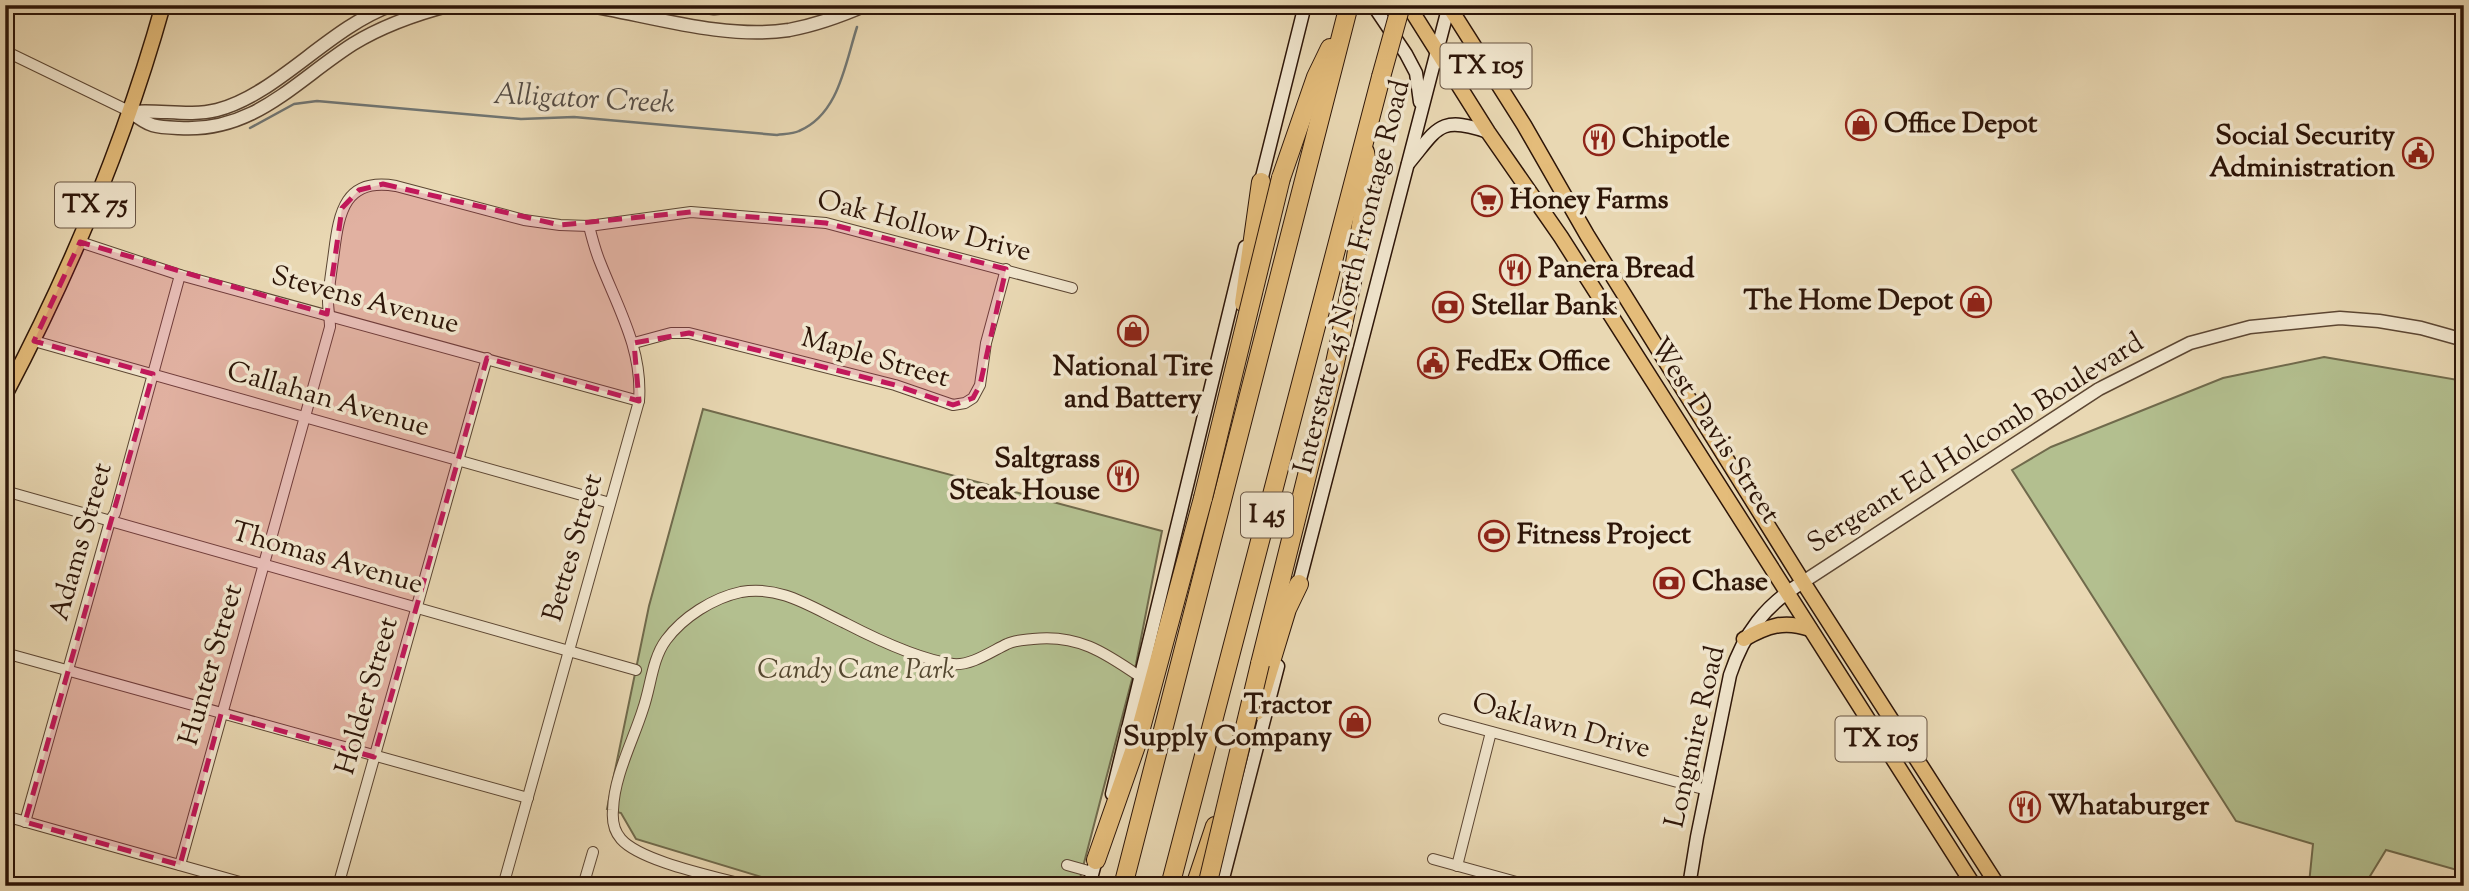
<svg xmlns="http://www.w3.org/2000/svg" width="2469" height="891" font-family="'Sorts Mill Goudy',serif">
	<rect width="100%" height="100%" fill="#e9d8b3"/>
	<filter id="stains"><feTurbulence type="fractalNoise" baseFrequency=".00286" numOctaves="4"/><feColorMatrix values="0 0 0 0 .2 0 0 0 0 .09 0 0 0 0 .02 0 0 0 .5 -.17"/></filter>
	<radialGradient id="worn" r=".72"><stop offset=".6" stop-color="#630" stop-opacity="0"/><stop offset="1" stop-color="#630" stop-opacity=".3"/></radialGradient>
	<g fill="#b3bf8f" stroke="#706a4c" stroke-width="2">
		<path d="M2324 357 2464 381V872L2386 850 2364 886 2309 884 2313 844 2236 821 2012 470 2051 447 2223 378Z"/>
		<path d="M703 409 1162 531 1136 664 1078 886H791L636 839 621 813 607 809 649 606Z"/>
	</g>
	<g fill="none" stroke-linecap="round" stroke-linejoin="round">
		<path stroke="#717673" stroke-width="2.5" d="M250 128 294 104 317 101 521 119 574 117 777 135C784 134 793 134 799 131 839 114 845 64 857 27"/>
		<g stroke="#5c4633" stroke-width="12">
			<g id="minor">
				<path d="M5 51 131 112"/>
				<path d="M80 242 180 275 639 401"/>
				<path d="M34 341 610 503"/>
				<path d="M634 343 671 333H689L895 385 953 405 965 403 973 398 980 385 986 343 1006 269"/>
				<path d="M5 491 636 670"/>
				<path d="M5 653 528 798"/>
				<path d="M1444 719 1707 790"/>
				<path d="M5 816 254 886"/>
				<path d="M25 822 110 521 115 513 180 275"/>
				<path d="M1433 859 1531 886"/>
				<path d="M180 865 330 327C330 319 328 309 328 301 329 285 332 268 334 252 339 212 345 177 396 186L524 220 560 225 589 226 691 212 826 223 1072 288"/>
				<path d="M1067 865 1092 872"/>
				<path d="M1457 866 1491 732"/>
				<path d="M338 886 487 358"/>
				<path d="M503 886 639 401C643 350 618 308 600 262 595 250 592 238 589 226"/>
				<path d="M583 886 593 852"/>
				<path d="M749 886C718 877 641 862 621 839 614 831 612 821 613 810 614 776 633 741 643 709 651 686 652 659 666 640 683 617 713 598 741 592 780 585 811 607 845 623 874 638 921 660 953 664 971 666 992 651 1007 644 1015 640 1024 640 1033 639 1077 634 1104 652 1139 676"/>
				<path d="M795 886 800 882 809 886"/>
			</g>
		</g>
		<g stroke="#5c4633" stroke-width="15">
			<g id="tertiary">
				<path d="M585 5C648 15 724 40 789 30 816 25 841 16 866 5"/>
				<path d="M691 5 714 8 749 5"/>
				<path d="M131 112C150 127 155 127 179 128 254 133 295 81 353 44 384 25 416 14 451 5"/>
				<path d="M131 112C159 109 189 117 217 110 278 94 328 28 392 5"/>
				<path d="M1803 582 2099 389 2190 343 2250 327 2340 318 2379 321 2421 328 2464 340"/>
			</g>
		</g>
		<g stroke="#2d1508" stroke-width="15">
			<g id="secondary">
				<path d="M1373 5 1406 54 1416 73 1420 102"/>
				<path d="M1408 164C1438 128 1439 115 1488 132"/>
				<path d="M1259 189 1305 5"/>
				<path d="M1297 591 1449 5"/>
				<path d="M1112 794 1245 247"/>
				<path d="M1089 886 1098 852"/>
				<path d="M1221 886 1278 666"/>
				<path d="M1689 886 1697 837 1730 675C1744 633 1765 605 1803 582"/>
			</g>
		</g>
		<g stroke="#2d1508" stroke-width="17">
			<g id="primary">
				<path d="M1408 5 1488 132 1561 237 1974 886"/>
				<path d="M1448 5 1524 125 1587 235 1803 582 1998 886"/>
				<path d="M5 395C71 270 125 141 163 5"/>
				<path d="M1744 639C1767 626 1784 620 1810 629"/>
			</g>
		</g>
		<g stroke="#2d1508" stroke-width="20">
			<g id="motorway">
				<path d="M1281 178 1316 77 1330 48"/>
				<path d="M1244 303 1261 182"/>
				<path d="M1260 664 1335 363 1352 282 1369 175 1365 152"/>
				<path d="M1256 711 1287 609 1299 584"/>
				<path d="M1096 860 1137 743 1203 498"/>
				<path d="M1123 886 1349 5"/>
				<path d="M1170 886 1381 77"/>
				<path d="M1195 886 1215 826"/>
			</g>
		</g>
		<use href="#minor" stroke="#f1e6ce" stroke-width="10"/>
		<use href="#tertiary" stroke="#f1e6ce" stroke-width="12"/>
		<use href="#secondary" stroke="#f1e6ce" stroke-width="12"/>
		<use href="#primary" stroke="#e4bc7a" stroke-width="14"/>
		<use href="#motorway" stroke="#e4bc7a" stroke-width="18"/>
		<g stroke="#2d1508" stroke-width="20" stroke-linecap="butt">
			<g id="motorway-bridge">
				<path d="M1381 77 1401 5"/>
				<path d="M1203 498 1281 178"/>
				<path d="M1207 886 1260 664"/>
			</g>
		</g>
		<use href="#motorway-bridge" stroke="#e4bc7a" stroke-width="18"/>
	</g>
	<path fill="#c2185b" fill-opacity="0.2" stroke="#c2185b" stroke-width="5" stroke-dasharray="14 9" stroke-linejoin="round" d="M383 184 560 225 691 212 826 223 1006 269 980 385 973 398 953 405 895 385 689 333 634 343 639 401 487 358 374 757 221 714 180 865 25 822 153 374 34 341 80 242 327 314 342 208 359 190Z"/>
	<defs>
		<g id="shop-ring" transform="scale(1.575)"><circle r="9.5" fill="#f1e6ce" stroke="#8f2418" stroke-width="1.5"/><path d="M-5-2.5h2.3a2.7 3.5 0 0 1 5.4 0H5L5.5 6h-11ZM-1.5-2.5h3a1.5 2.3 0 0 0-3 0Z" fill="#8f2418"/></g>
		<g id="restaurant-ring" transform="scale(1.575)"><circle r="9.5" fill="#f1e6ce" stroke="#8f2418" stroke-width="1.5"/><path d="M-5-6h1v4h1v-4h1v4h1v-4h1v5L-1.5 .5V6h-2V.5L-5-1ZM5-6V6H3V1.5H1.5Q1.5-4 5-6Z" fill="#8f2418"/></g>
		<g id="civic-ring" transform="scale(1.575)"><circle r="9.5" fill="#f1e6ce" stroke="#8f2418" stroke-width="1.5"/><path d="M-.6-6.5H3V-4.5H.6V-3L4-1V1h2V6H-6V1h2V-1L-.6-3ZM-1.2 2.5V6h2.4V2.5Z" fill="#8f2418"/></g>
		<g id="supermarket-ring" transform="scale(1.575)"><circle r="9.5" fill="#f1e6ce" stroke="#8f2418" stroke-width="1.5"/><path d="M-6-5.5h2.5l.6 2H6L4.5 2H-2.5L-4.4-4H-6ZM-1.5 3.2a1.3 1.3 0 1 0 .1 0ZM3 3.2a1.3 1.3 0 1 0 .1 0Z" fill="#8f2418"/></g>
		<g id="bank-ring" transform="scale(1.575)"><circle r="9.5" fill="#f1e6ce" stroke="#8f2418" stroke-width="1.5"/><path d="M-6-4H6V4H-6ZM0-2.3a2.3 2.3 0 1 0 0 4.6a2.3 2.3 0 1 0 0-4.6Z" fill="#8f2418"/></g>
		<g id="stadium-ring" transform="scale(1.575)"><circle r="9.5" fill="#f1e6ce" stroke="#8f2418" stroke-width="1.5"/><path d="M0-5a6.5 5 0 1 0 0 10a6.5 5 0 1 0 0-10ZM-3.5-1.8h7v3.6h-7Z" fill="#8f2418"/></g>
	</defs>
	<g fill-rule="evenodd">
		<use href="#shop-ring" x="1861" y="125"/>
		<use href="#restaurant-ring" x="1599" y="140"/>
		<use href="#civic-ring" x="2418" y="153"/>
		<use href="#supermarket-ring" x="1487" y="201"/>
		<use href="#restaurant-ring" x="1515" y="270"/>
		<use href="#shop-ring" x="1976" y="302"/>
		<use href="#bank-ring" x="1448" y="307"/>
		<use href="#shop-ring" x="1133" y="331"/>
		<use href="#civic-ring" x="1433" y="363"/>
		<use href="#restaurant-ring" x="1123" y="476"/>
		<use href="#stadium-ring" x="1494" y="536"/>
		<use href="#bank-ring" x="1669" y="583"/>
		<use href="#shop-ring" x="1355" y="722"/>
		<use href="#restaurant-ring" x="2025" y="807"/>
	</g>
	<g text-anchor="middle" dominant-baseline="central" stroke-width="7" stroke-linejoin="round" paint-order="stroke">
		<g fill="#f1e6ce" stroke="#685443" stroke-width="2">
			<rect x="1440.5" y="43.5" width="91" height="45" rx="5"/>
			<rect x="55" y="182.5" width="80" height="45" rx="5"/>
			<rect x="1241" y="492.5" width="52" height="45" rx="5"/>
			<rect x="1835.5" y="716.5" width="91" height="45" rx="5"/>
		</g>
		<g font-size="26" font-weight="bold" fill="#2d1508">
			<text x="1486" y="66">TX 105</text>
			<text x="95" y="205">TX 75</text>
			<text x="1267" y="515">I 45</text>
			<text x="1881" y="739">TX 105</text>
		</g>
		<g font-size="28" font-weight="bold" fill="#2d1508" stroke="#f1e6ce" text-anchor="start">
			<text x="1884" y="125">Office Depot</text>
			<text x="2395" y="137" text-anchor="end">Social Security<tspan x="2395" dy="32">Administration</tspan></text>
			<text x="1622" y="140">Chipotle</text>
			<text x="1510" y="201">Honey Farms</text>
			<text x="1538" y="270">Panera Bread</text>
			<text x="1953" y="302" text-anchor="end">The Home Depot</text>
			<text x="1471" y="307">Stellar Bank</text>
			<text x="1456" y="363">FedEx Office</text>
			<text x="1133" y="368" text-anchor="middle">National Tire<tspan x="1133" dy="32">and Battery</tspan></text>
			<text x="1100" y="460" text-anchor="end">Saltgrass<tspan x="1100" dy="32">Steak House</tspan></text>
			<text x="1517" y="536">Fitness Project</text>
			<text x="1692" y="583">Chase</text>
			<text x="1332" y="706" text-anchor="end">Tractor<tspan x="1332" dy="32">Supply Company</tspan></text>
			<text x="2048" y="807">Whataburger</text>
		</g>
		<g font-size="28" fill="#2d1508" stroke="#f1e6ce">
			<text transform="translate(924 227) rotate(14)">Oak Hollow Drive</text>
			<text transform="translate(1353 277) rotate(-76)">Interstate 45 North Frontage Road</text>
			<text transform="translate(365 301) rotate(15)">Stevens Avenue</text>
			<text transform="translate(875 359) rotate(16)">Maple Street</text>
			<text transform="translate(328 400) rotate(16)">Callahan Avenue</text>
			<text transform="translate(1714 431) rotate(57)">West Davis Street</text>
			<text transform="translate(1976 444) rotate(-32)">Sergeant Ed Holcomb Boulevard</text>
			<text transform="translate(82 542) rotate(-74)">Adams Street</text>
			<text transform="translate(574 548) rotate(-74)">Bettes Street</text>
			<text transform="translate(327 559) rotate(16)">Thomas Avenue</text>
			<text transform="translate(212 665) rotate(-74)">Hunter Street</text>
			<text transform="translate(368 696) rotate(-74)">Holder Street</text>
			<text transform="translate(1561 727) rotate(15)">Oaklawn Drive</text>
			<text transform="translate(1696 737) rotate(-77)">Longmire Road</text>
		</g>
		<g font-size="28" font-style="italic" fill="#554830" stroke="#f1e6ce">
			<text x="856" y="671">Candy Cane Park</text>
		</g>
		<g font-size="30" font-style="italic" fill="#554d46" stroke="#f1e6ce">
			<text transform="translate(584 100) rotate(3)">Alligator Creek</text>
		</g>
	</g>
	<rect width="2469" height="891" fill="none" stroke="#e9d8b3" stroke-width="28"/>
	<rect x="7" y="7" width="2455" height="877" fill="none" stroke="#2d1508" stroke-width="3.5"/>
	<rect x="14" y="14" width="2441" height="863" fill="none" stroke="#2d1508" stroke-width="2"/>
	<rect width="100%" height="100%" filter="url(#stains)"/>
	<rect width="100%" height="100%" fill="url(#worn)"/>
</svg>
